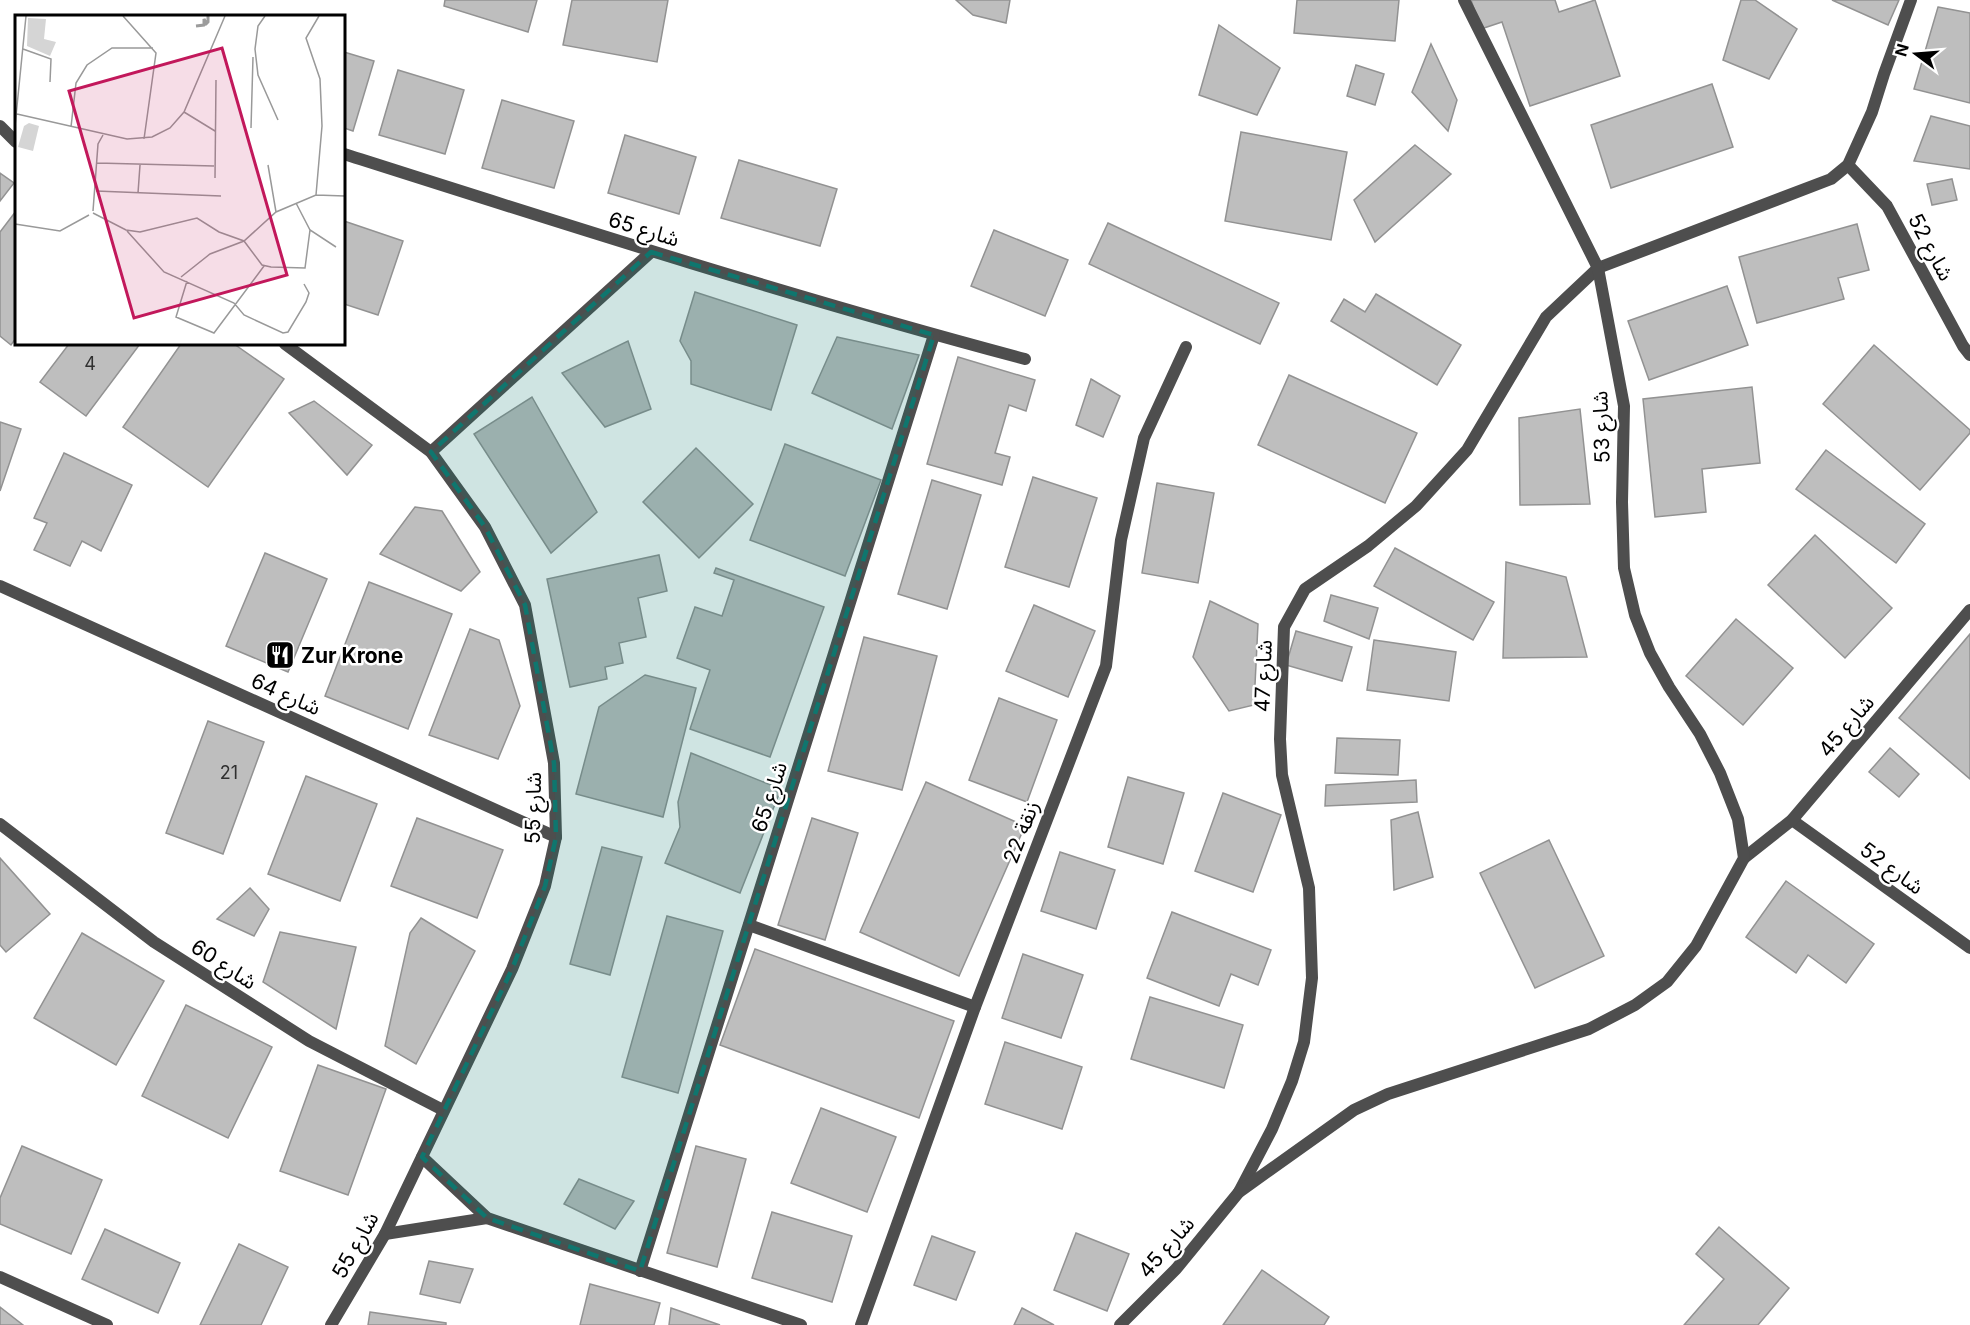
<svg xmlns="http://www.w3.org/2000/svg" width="1970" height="1325" font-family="Inter,'Noto Sans Arabic',sans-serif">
	<rect width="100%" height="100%" fill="#fff"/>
	<g fill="#bebebe" stroke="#929292" stroke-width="1.5">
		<path d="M445 0H537L528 32 444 6Z"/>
		<path d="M572 0H668L657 62 563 45Z"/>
		<path d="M956 0H1010L1006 23 973 15Z"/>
		<path d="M1297 0H1399L1395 41 1294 33Z"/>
		<path d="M1471 0H1555L1559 12 1595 0 1620 76 1530 106 1502 22 1481 29Z"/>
		<path d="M1741 0H1755L1797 29 1769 79 1723 60Z"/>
		<path d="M1832 0H1899L1888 25Z"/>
		<path d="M1938 7 1970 13V103L1914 89Z"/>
		<path d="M1219 25 1280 68 1257 115 1199 95Z"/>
		<path d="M1431 44 1457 100 1448 131 1412 92Z"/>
		<path d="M344 52 374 61 353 131 344 128Z"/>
		<path d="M1356 65 1384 74 1375 105 1347 96Z"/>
		<path d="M398 70 464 90 445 154 379 135Z"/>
		<path d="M1712 84 1733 147 1611 188 1591 125Z"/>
		<path d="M502 100 574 121 554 188 482 168Z"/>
		<path d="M1931 116 1970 126V169L1914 161Z"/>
		<path d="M1241 132 1347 152 1331 240 1225 221Z"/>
		<path d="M625 135 696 157 679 214 608 193Z"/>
		<path d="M1415 145 1451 174 1375 242 1354 200Z"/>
		<path d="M739 160 837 189 820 246 721 218Z"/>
		<path d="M0 173 14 183 0 201Z"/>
		<path d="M1952 179 1957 200 1932 205 1927 184Z"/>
		<path d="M16 211V338L11 345 0 336V232Z"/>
		<path d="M344 221 403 241 378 315 344 304Z"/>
		<path d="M1108 223 1279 303 1260 344 1089 264Z"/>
		<path d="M1857 224 1869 270 1838 278 1844 299 1757 323 1739 257Z"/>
		<path d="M994 230 1068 260 1045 316 971 286Z"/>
		<path d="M1727 286 1748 345 1649 380 1628 321Z"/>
		<path d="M695 292 797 325 771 410 691 384V361L680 341Z"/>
		<path d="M1376 294 1461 345 1437 385 1331 321 1344 299 1365 312Z"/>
		<path d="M837 337 919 355 892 429 812 393Z"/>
		<path d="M628 341 651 409 605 427 562 373Z"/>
		<path d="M69 344H140L86 416 40 382Z"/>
		<path d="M181 344H234L284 379 208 487 123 427Z"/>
		<path d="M1874 345 1970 430V433L1920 490 1823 404Z"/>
		<path d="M958 357 1035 380 1026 411 1009 405 995 453 1010 457 1002 485 927 464Z"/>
		<path d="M1289 375 1417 433 1385 503 1258 445Z"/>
		<path d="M1091 379 1120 396 1103 437 1076 425Z"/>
		<path d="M1752 387 1760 463 1702 469 1706 512 1655 517 1643 399Z"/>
		<path d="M532 397 597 512 551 553 474 434Z"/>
		<path d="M314 401 372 445 347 475 289 413Z"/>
		<path d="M1580 409 1590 504 1520 505 1519 418Z"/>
		<path d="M0 422 21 429 0 491Z"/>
		<path d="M785 444 881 480 845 576 750 540Z"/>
		<path d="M696 448 753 504 699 558 643 502Z"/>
		<path d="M1826 450 1925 524 1896 563 1796 489Z"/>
		<path d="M64 453 132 485 101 551 82 541 70 566 34 550 47 523 34 518Z"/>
		<path d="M1033 477 1097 498 1069 587 1005 567Z"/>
		<path d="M932 480 981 495 947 609 898 594Z"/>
		<path d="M1157 483 1214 493 1198 583 1142 573Z"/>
		<path d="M415 507 442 511 480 572 461 591 380 554Z"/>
		<path d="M1815 535 1892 608 1845 658 1768 585Z"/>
		<path d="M1395 548 1494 602 1473 640 1374 586Z"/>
		<path d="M265 553 327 579 288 672 226 646Z"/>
		<path d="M659 555 667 591 638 598 646 637 619 643 623 663 605 667 607 679 570 687 547 579Z"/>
		<path d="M1506 562 1566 577 1587 657 1503 658Z"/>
		<path d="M716 568 824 607 770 757 690 729 710 670 677 658 695 607 722 616 734 580 714 573Z"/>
		<path d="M369 582 452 614 408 729 325 696Z"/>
		<path d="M1331 595 1378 608 1369 639 1324 621Z"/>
		<path d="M1210 601 1258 624 1254 705 1229 711 1193 657Z"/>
		<path d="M1034 605 1095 631 1068 697 1006 671Z"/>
		<path d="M1736 619 1793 668 1743 725 1686 676Z"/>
		<path d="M470 629 499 640 520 706 498 759 429 735Z"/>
		<path d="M1296 631 1352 647 1342 681 1286 665Z"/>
		<path d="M1970 634V779L1899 718Z"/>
		<path d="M864 637 937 656 902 790 828 771Z"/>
		<path d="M1374 640 1456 652 1449 701 1367 690Z"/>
		<path d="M645 675 696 688 663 817 576 794 599 707Z"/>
		<path d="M999 698 1057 720 1027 802 969 780Z"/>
		<path d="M208 721 264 742 223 854 166 833Z"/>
		<path d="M1337 738 1400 740 1398 775 1335 773Z"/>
		<path d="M1890 748 1919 774 1899 797 1869 772Z"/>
		<path d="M691 753 781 789 740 893 665 863 680 827 678 802Z"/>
		<path d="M306 776 377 804 340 901 268 874Z"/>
		<path d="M1128 777 1184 793 1163 864 1108 847Z"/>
		<path d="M1416 780 1417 802 1325 806 1326 785Z"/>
		<path d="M926 782 1025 826 959 976 860 932Z"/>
		<path d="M1223 793 1281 815 1253 892 1195 871Z"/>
		<path d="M1418 812 1433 877 1394 890 1391 820Z"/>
		<path d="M417 818 503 850 477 918 391 886Z"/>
		<path d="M812 818 858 833 825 940 778 925Z"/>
		<path d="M1549 840 1604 956 1535 988 1480 873Z"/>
		<path d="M602 847 642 857 610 975 570 964Z"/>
		<path d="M1060 852 1115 870 1096 929 1041 911Z"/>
		<path d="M0 858 50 914 6 952 0 945Z"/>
		<path d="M1786 881 1874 944 1846 983 1808 955 1796 973 1746 937Z"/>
		<path d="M250 888 269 909 254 936 217 919Z"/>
		<path d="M1172 912 1271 950 1258 985 1231 974 1219 1006 1147 978Z"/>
		<path d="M667 916 723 931 678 1093 622 1077Z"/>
		<path d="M421 918 475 951 416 1064 385 1046 410 933Z"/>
		<path d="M280 932 356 947 336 1029 263 982Z"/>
		<path d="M82 933 164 981 116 1065 34 1018Z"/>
		<path d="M755 949 954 1021 919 1118 720 1045Z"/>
		<path d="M1023 954 1083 975 1061 1038 1002 1018Z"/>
		<path d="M1150 997 1243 1025 1224 1088 1131 1059Z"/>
		<path d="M186 1005 272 1047 228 1138 142 1096Z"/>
		<path d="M1005 1042 1082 1067 1062 1129 985 1104Z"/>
		<path d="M318 1065 386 1089 348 1195 280 1171Z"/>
		<path d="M821 1108 896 1137 867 1212 791 1183Z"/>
		<path d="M22 1146 102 1180 71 1254 0 1224V1198Z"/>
		<path d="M696 1146 746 1159 717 1267 667 1253Z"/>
		<path d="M579 1179 634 1201 615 1229 564 1204Z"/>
		<path d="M772 1212 852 1236 832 1302 752 1278Z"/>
		<path d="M1719 1227 1789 1288 1758 1325H1684L1724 1279 1696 1254Z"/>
		<path d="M105 1229 180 1263 158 1313 82 1279Z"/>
		<path d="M1076 1233 1129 1254 1107 1311 1054 1290Z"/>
		<path d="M932 1236 975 1252 956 1300 914 1285Z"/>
		<path d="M239 1244 288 1267 261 1325H200Z"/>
		<path d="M429 1261 473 1269 460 1303 420 1294Z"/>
		<path d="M1262 1270 1329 1317 1324 1325H1223Z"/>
		<path d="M590 1284 660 1303 654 1325H580Z"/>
		<path d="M0 1307 23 1325H0Z"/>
		<path d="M671 1308 720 1325H669Z"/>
		<path d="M1022 1308 1054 1325H1014Z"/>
		<path d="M370 1312 446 1323V1325H368Z"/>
	</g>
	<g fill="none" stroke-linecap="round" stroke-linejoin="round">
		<path stroke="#4e4e4e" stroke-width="12" d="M0 824 154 942 309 1041 443 1110"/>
		<g stroke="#4e4e4e" stroke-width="12">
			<path d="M344 154C570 226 795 298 1025 359"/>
			<path d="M1848 165 1887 206 1963 346 1970 355"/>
			<path d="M431 452 651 252"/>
			<path d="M0 586 556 837"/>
			<path d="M1792 820 1970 948"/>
			<path d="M1744 858 1792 820 1970 610"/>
			<path d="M749 925 975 1007"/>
			<path d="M1239 1192 1272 1129 1292 1081 1304 1042 1312 978 1309 888 1282 775 1280 739 1284 627 1305 589 1368 546 1416 506 1467 450 1546 317 1598 268 1831 179 1848 165 1872 112 1884 74 1911 0"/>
			<path d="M640 1271 934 335"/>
			<path d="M0 1277 107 1325"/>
			<path d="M861 1325 975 1007 1106 666 1121 540 1144 438 1186 347"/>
		</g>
		<g stroke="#4e4e4e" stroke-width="12">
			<path d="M0 126 16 142"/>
			<path d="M285 344 431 452 485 527 525 605 554 763 556 837 545 886 512 969 385 1234 331 1325"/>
			<path d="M422 1157 487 1218 801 1325"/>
			<path d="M385 1234 487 1218"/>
			<path d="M1120 1325 1176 1269 1239 1192 1354 1110 1388 1094 1589 1029 1635 1005 1667 982 1696 946 1744 858 1738 819 1720 773 1700 734 1669 687 1650 653 1635 615 1624 568 1622 502 1624 406 1598 268 1464 0"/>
		</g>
	</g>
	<path fill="#0f766e" fill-opacity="0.2" stroke="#0f766e" stroke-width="4.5" stroke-dasharray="12 8" stroke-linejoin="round" d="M651 252 934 335 640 1271 487 1218 422 1157 512 969 545 886 556 837 554 763 525 605 485 527 431 452Z"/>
	<defs>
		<g id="restaurant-square" transform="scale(1.5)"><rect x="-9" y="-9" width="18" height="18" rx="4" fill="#000" stroke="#fff"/><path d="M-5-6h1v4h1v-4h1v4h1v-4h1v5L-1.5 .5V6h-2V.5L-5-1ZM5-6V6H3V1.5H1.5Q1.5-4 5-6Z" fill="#fff"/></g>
	</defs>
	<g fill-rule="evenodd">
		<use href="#restaurant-square" x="280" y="655"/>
	</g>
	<g text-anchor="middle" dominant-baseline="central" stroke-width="5" stroke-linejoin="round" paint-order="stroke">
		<g font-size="18" fill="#303030">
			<text x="90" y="363">4</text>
			<text x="229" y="772">21</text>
		</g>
		<g font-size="21" fill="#000" stroke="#fff">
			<text transform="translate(644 229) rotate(17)">شارع 65</text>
			<text transform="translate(1931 247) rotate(62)">شارع 52</text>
			<text transform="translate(1601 427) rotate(-92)">شارع 53</text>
			<text transform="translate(1263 676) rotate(-88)">شارع 47</text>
			<text transform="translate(286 694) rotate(24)">شارع 64</text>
			<text transform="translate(1846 726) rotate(-50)">شارع 45</text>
			<text transform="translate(769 797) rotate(-72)">شارع 65</text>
			<text transform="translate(533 808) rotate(-89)">شارع 55</text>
			<text transform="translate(1021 832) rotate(-69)">زنقة 22</text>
			<text transform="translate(1892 868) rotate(36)">شارع 52</text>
			<text transform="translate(224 964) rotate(33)">شارع 60</text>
			<text transform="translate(355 1245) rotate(-61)">شارع 55</text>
			<text transform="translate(1166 1247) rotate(-49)">شارع 45</text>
		</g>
		<g font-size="21" font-weight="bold" fill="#000" stroke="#fff" text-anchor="start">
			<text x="301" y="655">Zur Krone</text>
		</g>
	</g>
	<g transform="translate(15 15)">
		<rect width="330" height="330" fill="#fff"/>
		<path d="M13 3 31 4 29 24 41 27 35 41 12 31Z" fill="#d5d5d5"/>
		<path d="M14 108 24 111 18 136 3 132 9 111Z" fill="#d5d5d5"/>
		<path fill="none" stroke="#9c9c9c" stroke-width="3" d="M181 11 189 10 191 8 189 4V9H191L193 7V1"/>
		<path fill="none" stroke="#999" stroke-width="1.5" d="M108 1 141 38 129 124M250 1 243 11 240 34 243 60 263 105M8 34 36 44 35 67M169 97 200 116M2 99 112 124 137 122 155 113 169 97 210 1M0 111 11 1M56 112 61 68 72 50 97 33H138M236 113 238 42M82 148 199 151M253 150 261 197M200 163 201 65M81 176 206 181M123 178 125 150M301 180 307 111 305 64 291 23 304 1M281 188 295 215 321 232M78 196 83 129 88 120M78 198 111 215 125 217 182 203 204 217 229 226 247 250 256 252 290 253 295 215M0 209 45 216 74 200M112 216 149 257 219 288 229 300 268 318 273 317 291 287 294 278 289 269M166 262 195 239 229 226 261 197 301 180 330 181M172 266 161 302 199 318 249 251"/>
		<path fill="#c2185b" fill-opacity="0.15" stroke="#c2185b" stroke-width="3" d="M207 33 272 260 119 303 54 76Z"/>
		<rect width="330" height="330" fill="none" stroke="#000" stroke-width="3"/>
	</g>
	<g transform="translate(1916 54) rotate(286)" stroke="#ffffff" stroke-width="4.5" paint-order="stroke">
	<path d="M0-4.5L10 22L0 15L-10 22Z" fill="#000000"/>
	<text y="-9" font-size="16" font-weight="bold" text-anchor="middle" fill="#000000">N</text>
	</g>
</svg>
